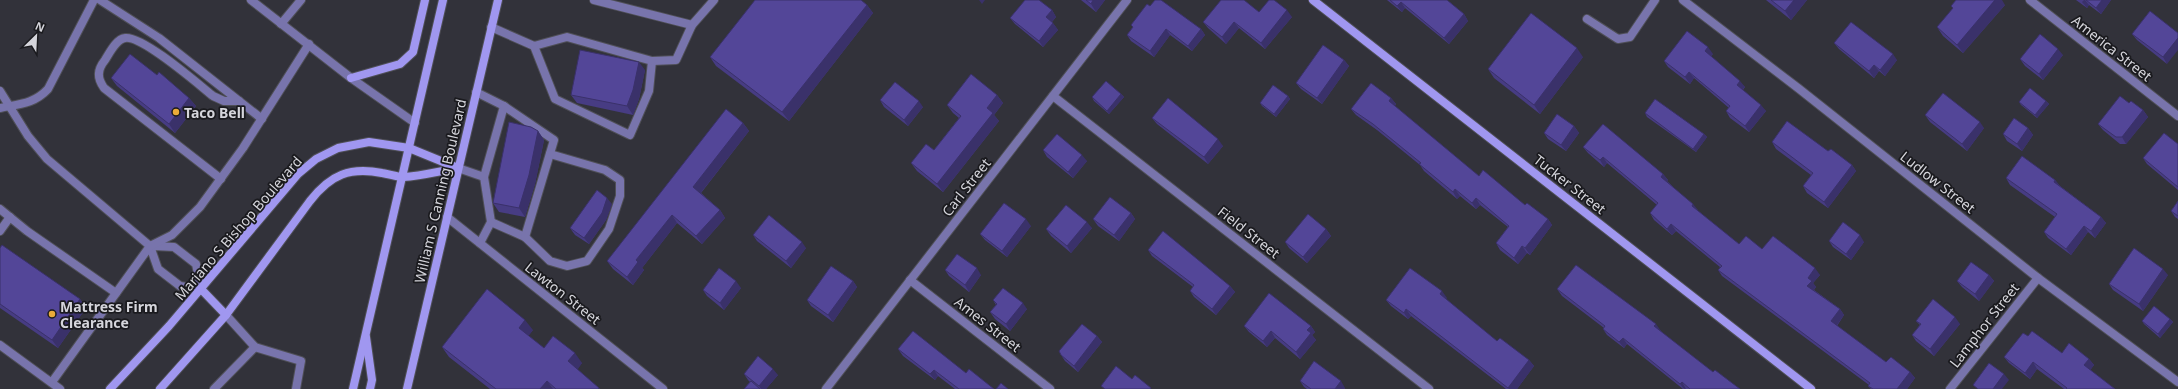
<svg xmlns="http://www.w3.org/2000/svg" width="2178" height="389" font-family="'Noto Sans',sans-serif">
	<rect width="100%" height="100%" fill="#32323a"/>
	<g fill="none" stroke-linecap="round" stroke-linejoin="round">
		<g stroke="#4f4f57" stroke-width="10">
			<g id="lane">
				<path d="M100 0 159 38 262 119"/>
				<path d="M251 0 351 78 415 123"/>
				<path d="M594 0 692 25"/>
				<path d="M1587 19 1618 39 1630 37 1655 0"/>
				<path d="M281 24 301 0"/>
				<path d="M491 27 534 46 567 37 652 61 649 91 630 135 555 99 534 46"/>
				<path d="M652 61 676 60 692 25 714 0"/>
				<path d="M0 91 28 136 47 159 150 246 158 269 180 286 201 289 196 264 174 247 153 246"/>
				<path d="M476 92 504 106 484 177 491 222 480 243"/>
				<path d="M0 108C19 104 34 104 48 89L94 0"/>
				<path d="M458 168 484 177"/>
				<path d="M221 179 104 88C97 78 97 70 105 60 109 54 116 39 125 38 142 35 198 84 213 96L224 101H239"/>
				<path d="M0 209 27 231 116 293"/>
				<path d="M491 222 525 237 554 140 504 106"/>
				<path d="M0 231 10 217"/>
				<path d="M525 237 550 261 567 266 587 261 609 229 620 196V180L605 170 550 154"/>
				<path d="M226 315 255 347 301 361 296 389"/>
				<path d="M0 345 60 389"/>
				<path d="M52 382 150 246 172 235 200 207 243 148 309 44"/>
				<path d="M214 389 255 347"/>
			</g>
		</g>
		<g stroke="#4f4f57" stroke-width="10">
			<g id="street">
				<path d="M1683 0 1798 88 2038 278 2178 382"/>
				<path d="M2030 0 2178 116"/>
				<path d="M1053 96 1429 389"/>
				<path d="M447 217 663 389"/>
				<path d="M910 280 1050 389"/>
				<path d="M826 389 1127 0"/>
				<path d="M1950 389 2038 278"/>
			</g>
		</g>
		<g stroke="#4f4f57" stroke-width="10">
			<g id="secondary">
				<path d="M1313 0 1811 389"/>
				<path d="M351 78 400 64 413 52 425 0"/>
				<path d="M201 289 226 315"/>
				<path d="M366 337 372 380 370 389"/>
				<path d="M110 389 169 326 298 174 316 159 338 148 369 142 409 148 458 168"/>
				<path d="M160 389 226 315 310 201C331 174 350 167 382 173 389 174 397 177 403 177 421 176 440 171 458 168"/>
				<path d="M353 389 443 0"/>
				<path d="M407 389 498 0"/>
			</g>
		</g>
		<use href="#lane" stroke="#7874ac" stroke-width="8"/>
		<use href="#street" stroke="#7874ac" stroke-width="8"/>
		<use href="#secondary" stroke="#a097f0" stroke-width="8"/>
	</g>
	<g fill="#473c83">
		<path d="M1081 0H1105L1096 12Z"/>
		<path d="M1387 0H1447L1464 14 1468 21 1449 44 1405 8 1402 12Z"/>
		<path d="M1766 0H1807L1791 20Z"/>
		<path d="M2076 0H2111L2101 14 2089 5 2087 8Z"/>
		<path d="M867 5 873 13 789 121 716 66 710 57Z"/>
		<path d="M2005 5 1963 53 1943 36 1937 27 1953 9 1951 6Z"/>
		<path d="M1150 6 1201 29 1205 35 1192 51 1170 35 1154 57 1131 41 1127 35 1133 27 1131 25Z"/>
		<path d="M1052 10 1056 17 1052 22 1058 30 1043 47 1015 24 1010 18Z"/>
		<path d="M2150 11 2167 64 2137 40 2132 34Z"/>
		<path d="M1259 12 1292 17 1265 49 1239 28 1226 44 1208 28 1203 22Z"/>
		<path d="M1834 43 1897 60 1885 76 1879 71 1874 78 1839 49Z"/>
		<path d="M1713 54 1711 56 1745 87 1743 90 1766 111 1749 132 1730 118 1726 111 1729 108 1694 78 1690 84 1668 67 1664 61Z"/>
		<path d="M2063 55 2043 80 2025 66 2020 59Z"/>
		<path d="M1583 57 1540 114 1494 78 1488 69Z"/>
		<path d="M1344 60 1349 66 1322 104 1301 89 1296 83Z"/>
		<path d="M645 70 639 99 633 115 577 103 571 95Z"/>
		<path d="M157 75 189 98 196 106 175 133 117 86 111 78Z"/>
		<path d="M1121 94 1124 97 1109 114 1094 101 1092 97Z"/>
		<path d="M997 95 1003 103 994 115 999 121 943 192 917 171 911 163 934 150 959 118 953 113 947 105Z"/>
		<path d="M1288 96 1290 99 1276 117 1262 106 1260 103Z"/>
		<path d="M1391 98 1396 104 1395 106 1479 176 1548 219 1552 225 1530 255 1527 253 1518 264 1500 250 1496 243 1508 227 1480 205 1476 209 1460 196 1457 199 1424 171 1420 165 1377 130 1356 115 1351 109Z"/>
		<path d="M880 100 923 107 908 126 884 107Z"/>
		<path d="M2046 101 2049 104 2037 118 2021 105 2019 102Z"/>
		<path d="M2129 103 2143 110 2148 117 2126 144H2120L2103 130 2098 124Z"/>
		<path d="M1645 113 1704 134 1707 137 1696 152 1647 117Z"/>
		<path d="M1925 115 1984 128 1967 151 1930 122Z"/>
		<path d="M1152 118 1223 146 1208 164 1157 124Z"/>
		<path d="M743 123 749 131 701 193 720 210 725 218 702 244 677 223 642 268 644 270 633 285 613 269 607 261Z"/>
		<path d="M1574 126 1579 133 1566 151 1548 139 1544 133Z"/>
		<path d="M2028 128 2033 135 2022 151 2007 141 2003 134Z"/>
		<path d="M538 131 544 140 535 184 525 217 499 212 493 203Z"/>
		<path d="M1772 142 1828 151 1852 165 1856 171 1828 208 1807 193 1803 186 1811 175 1776 149Z"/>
		<path d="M2178 144V190L2147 164 2143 158Z"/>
		<path d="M1583 147 1663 174 1668 180 1667 181 1698 211 1739 244 1762 249 1820 275 1813 283 1816 287 1814 290 1840 309 1844 315 1837 326 1886 362 1910 372 1915 378 1907 389H1871L1868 386 1869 385 1722 276 1718 270 1720 267 1676 231 1672 235 1654 220 1650 213 1657 205 1607 163 1604 167 1588 153Z"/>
		<path d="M1043 150 1087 161 1073 178 1047 157Z"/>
		<path d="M2006 178 2055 180 2060 186 2101 217 2106 223 2095 238 2088 232 2071 255 2048 238 2044 232 2055 217 2010 185Z"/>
		<path d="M2178 201V219L2175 217 2171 211Z"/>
		<path d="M612 204 606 220 589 244 575 235 570 228Z"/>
		<path d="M1131 213 1135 219 1119 241 1098 226 1093 219Z"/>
		<path d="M1031 226 1007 257 985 240 980 234Z"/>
		<path d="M1092 228 1071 253 1051 236 1046 229Z"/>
		<path d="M1326 229 1331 236 1307 263 1289 248 1285 242Z"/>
		<path d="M753 235 806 248 791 268 757 241Z"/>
		<path d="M1829 241 1864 242 1851 260 1833 247Z"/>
		<path d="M0 248 80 299 86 308 58 348 0 308Z"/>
		<path d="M1148 250 1230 286 1235 292 1216 315 1194 297 1190 291 1193 287 1152 256Z"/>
		<path d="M945 270 981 275 969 292 949 276Z"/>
		<path d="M1989 275 1994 281 1979 301 1962 287 1957 281Z"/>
		<path d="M2168 275 2143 311 2113 290 2109 284Z"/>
		<path d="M853 281 857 287 833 322 811 306 807 300Z"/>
		<path d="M741 288 724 310 707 296 703 290Z"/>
		<path d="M1557 289 1661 331H1660L1713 372 1740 389H1683L1627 344 1624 348 1607 335 1603 329 1604 328 1562 296Z"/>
		<path d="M1447 298 1445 299 1497 341 1529 360 1534 366 1517 389H1506L1411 316 1408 319 1391 306 1386 300Z"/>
		<path d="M993 300 1027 309 1010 331 995 319 990 312 996 305Z"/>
		<path d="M2170 319 2173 322 2160 338 2144 324 2142 321Z"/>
		<path d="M1916 321 1960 324 1934 356 1916 341 1912 335 1920 325Z"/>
		<path d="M1244 326H1311L1315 332 1312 335 1316 340 1300 359 1275 338 1267 347 1249 332Z"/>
		<path d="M533 330 528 336 544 348 582 363 577 369 600 389H490L449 357 442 347Z"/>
		<path d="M1097 336 1102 342 1078 372 1065 361 1061 355Z"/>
		<path d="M2028 336 2062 353 2089 359 2094 365 2090 370 2115 389H2064L2037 369 2030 379 2009 363 2004 357Z"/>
		<path d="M898 349 966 373 994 389H955L938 376 935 380 903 356Z"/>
		<path d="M744 374 778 375 766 389H744L750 382 748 380Z"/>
		<path d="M1300 381 1345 388 1344 389H1307L1304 387Z"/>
	</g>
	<g fill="#3a316a">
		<path d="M979 0H985L982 4Z"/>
		<path d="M1093 0H1105L1096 12 1091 4Z"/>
		<path d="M1794 0H1807L1791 20 1785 11Z"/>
		<path d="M1995 0H2002L2005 5 1963 53 1957 45Z"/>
		<path d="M2084 0H2085L2089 5 2087 8 2082 2Z"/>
		<path d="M2102 0H2111L2101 14 2096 8Z"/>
		<path d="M1401 2 1405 8 1402 12 1397 6Z"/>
		<path d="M867 5 873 13 789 121 782 112Z"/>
		<path d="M1052 10 1056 17 1050 24 1046 17Z"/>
		<path d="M1287 10 1292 17 1265 49 1261 43Z"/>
		<path d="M1464 14 1468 21 1449 44 1444 38Z"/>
		<path d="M1234 22 1239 28 1226 44 1222 37Z"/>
		<path d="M1053 23 1058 30 1043 47 1039 41Z"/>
		<path d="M1166 29 1170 35 1154 57 1150 51Z"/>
		<path d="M1201 29 1205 35 1192 51 1188 46Z"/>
		<path d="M2178 38V50L2167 64 2163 57Z"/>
		<path d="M1708 47 1713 54 1710 57 1705 51Z"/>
		<path d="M1577 48 1583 57 1540 114 1534 105Z"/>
		<path d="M2058 49 2063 55 2043 80 2039 74Z"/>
		<path d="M1893 54 1897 60 1885 76 1880 70Z"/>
		<path d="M1344 60 1349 66 1322 104 1317 98Z"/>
		<path d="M639 62 645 70 639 99 633 115 627 106Z"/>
		<path d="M1874 65 1879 71 1874 78 1869 71Z"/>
		<path d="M1689 72 1694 78 1690 84 1685 77Z"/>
		<path d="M1740 81 1745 87 1741 91 1737 85Z"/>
		<path d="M1121 94 1124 97 1109 114 1107 111Z"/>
		<path d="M997 95 1003 103 994 115 999 121 943 192 937 184 987 108Z"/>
		<path d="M1288 96 1290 99 1276 117 1274 114Z"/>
		<path d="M189 98 196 106 175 133 169 124Z"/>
		<path d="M1391 98 1396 104 1393 108 1389 101Z"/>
		<path d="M919 101 923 107 908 126 904 120Z"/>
		<path d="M2046 101 2049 104 2037 118 2035 115Z"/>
		<path d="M1761 105 1766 111 1749 132 1745 126Z"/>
		<path d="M2143 110 2148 117 2126 144 2122 137Z"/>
		<path d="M1980 122 1984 128 1967 151 1962 144Z"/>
		<path d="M743 123 749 131 699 195 693 187Z"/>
		<path d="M1574 126 1579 133 1566 151 1561 145Z"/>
		<path d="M2028 128 2033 135 2022 151 2017 144Z"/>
		<path d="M538 131 544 140 535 184 525 217 519 208Z"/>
		<path d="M1704 134 1707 137 1696 152 1693 149Z"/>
		<path d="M1218 139 1223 146 1208 164 1204 157Z"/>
		<path d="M1082 155 1087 161 1073 178 1068 172Z"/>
		<path d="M1603 157 1607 163 1604 167 1600 160Z"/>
		<path d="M1852 165 1856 171 1828 208 1824 202Z"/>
		<path d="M1663 174 1668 180 1666 183 1661 177Z"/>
		<path d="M2055 180 2060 186 2054 182Z"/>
		<path d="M1455 189 1460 196 1457 199 1453 192Z"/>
		<path d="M607 198 612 204 606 220 589 244 584 238Z"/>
		<path d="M1476 198 1480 205 1476 209 1472 203Z"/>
		<path d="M1693 204 1698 210 1696 212 1692 206Z"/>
		<path d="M720 210 725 218 702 244 696 236Z"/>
		<path d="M1131 213 1135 219 1119 241 1114 235Z"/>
		<path d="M672 215 677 223 642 268 644 270 633 285 627 277 636 260Z"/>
		<path d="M2101 217 2106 223 2095 238 2091 231Z"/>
		<path d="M1026 219 1031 226 1007 257 1002 251Z"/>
		<path d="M1548 219 1552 225 1530 255 1525 248Z"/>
		<path d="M1087 222 1092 228 1071 253 1067 246Z"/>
		<path d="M1671 224 1676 231 1672 235 1667 229Z"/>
		<path d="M2084 226 2088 232 2071 255 2066 249Z"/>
		<path d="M1326 229 1331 236 1307 263 1303 257Z"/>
		<path d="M1860 235 1864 242 1851 260 1846 254Z"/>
		<path d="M802 242 806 248 791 268 786 261Z"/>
		<path d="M1522 246 1527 253 1518 264 1514 258Z"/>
		<path d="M977 268 981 275 969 292 965 285Z"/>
		<path d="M1815 268 1820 275 1813 283 1816 287 1812 292 1807 286 1808 278Z"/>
		<path d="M2163 269 2168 275 2143 311 2139 304Z"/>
		<path d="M1989 275 1994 281 1979 301 1975 294Z"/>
		<path d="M736 281 741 288 724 310 720 303Z"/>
		<path d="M853 281 857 287 833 322 828 315Z"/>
		<path d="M1230 286 1235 292 1216 315 1212 309Z"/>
		<path d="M1442 291 1447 298 1444 301 1440 294Z"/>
		<path d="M80 299 86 308 58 348 52 340Z"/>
		<path d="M1023 303 1027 309 1010 331 1006 324Z"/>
		<path d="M1406 309 1411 316 1408 319 1404 313Z"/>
		<path d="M1840 309 1844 315 1835 328 1831 321Z"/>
		<path d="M1955 317 1960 324 1934 356 1930 349Z"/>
		<path d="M2170 319 2173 322 2160 338 2158 334Z"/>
		<path d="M525 320 533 330 526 339 519 328Z"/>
		<path d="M1656 324 1661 331 1659 333 1654 326Z"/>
		<path d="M1311 326 1315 332 1312 335 1316 340 1300 359 1296 352 1307 330Z"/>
		<path d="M1271 331 1275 338 1267 347 1263 341Z"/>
		<path d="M1097 336 1102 342 1078 372 1074 366Z"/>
		<path d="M1623 338 1627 344 1624 348 1619 342Z"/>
		<path d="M575 353 582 363 576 372 568 361Z"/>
		<path d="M2089 359 2094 365 2089 372 2084 365Z"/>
		<path d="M1529 360 1534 366 1517 389H1509L1508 388Z"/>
		<path d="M2033 362 2037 369 2030 379 2025 373Z"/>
		<path d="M773 369 778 375 766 389H761L759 386Z"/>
		<path d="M934 370 938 376 935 380 930 374Z"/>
		<path d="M1910 372 1915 378 1907 389H1897Z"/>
		<path d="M2004 374 2009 380 2002 389H1993Z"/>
		<path d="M547 381 553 389H540Z"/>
		<path d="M1341 381 1345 388 1344 389H1335Z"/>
		<path d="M1682 382 1686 389H1684L1680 384Z"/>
	</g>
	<g fill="#534698" stroke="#3a316a">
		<path d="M755 0H861L867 5 782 112 710 57Z"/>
		<path d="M1025 0H1039L1052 10 1046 17 1053 23 1039 41 1010 18Z"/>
		<path d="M1086 0H1093L1091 4Z"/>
		<path d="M1155 0H1161L1201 29 1188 46 1166 29 1150 51 1127 35 1133 27 1131 25 1147 4 1150 6Z"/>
		<path d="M1221 0H1244L1259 12 1269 0H1274L1287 10 1261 43 1234 22 1222 37 1203 22Z"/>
		<path d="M1390 0H1447L1464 14 1444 38 1401 2 1397 6Z"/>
		<path d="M1771 0H1794L1785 11Z"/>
		<path d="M1956 0H1995L1957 45 1937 27 1953 8 1951 6Z"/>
		<path d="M2086 0H2102L2096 8Z"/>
		<path d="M2150 11 2178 33V38L2163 57 2132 34Z"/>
		<path d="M1531 13 1577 48 1534 105 1488 69Z"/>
		<path d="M1851 22 1893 54 1880 70 1874 65 1869 71 1834 43Z"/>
		<path d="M1687 31 1708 47 1705 51 1740 81 1737 85 1761 105 1745 126 1726 111 1730 106 1689 72 1685 77 1664 61Z"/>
		<path d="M2040 34 2058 49 2039 74 2020 59Z"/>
		<path d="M1323 45 1344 60 1317 98 1296 83Z"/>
		<path d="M580 50 639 62 633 90 627 106 571 95Z"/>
		<path d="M130 54 157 75 159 72 189 98 169 124 111 78Z"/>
		<path d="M971 74 997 95 987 108 993 113 937 184 911 163 926 144 934 150 961 116 947 105Z"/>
		<path d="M1106 81 1121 94 1107 111 1092 97Z"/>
		<path d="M895 82 919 101 904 120 880 100Z"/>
		<path d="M1371 83 1391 98 1389 101 1479 176 1483 170 1525 205 1527 203 1548 219 1525 248 1522 246 1514 258 1496 243 1509 226 1476 198 1472 203 1455 189 1453 192 1419 164 1421 163 1373 124 1351 109Z"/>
		<path d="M1273 85 1288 96 1274 114 1260 103Z"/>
		<path d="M2030 88 2046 101 2035 115 2019 102Z"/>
		<path d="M1943 93 1980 122 1962 144 1925 115Z"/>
		<path d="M2120 96 2129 103 2131 101 2143 110 2122 137H2116L2098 124Z"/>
		<path d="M1168 98 1218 139 1204 157 1152 118Z"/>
		<path d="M1655 99 1704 134 1693 149 1645 113Z"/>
		<path d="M726 109 743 123 693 187 720 210 696 236 672 215 636 260 638 262 627 277 607 261Z"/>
		<path d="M1557 114 1574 126 1561 145 1544 133Z"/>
		<path d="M2014 118 2028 128 2017 144 2003 134Z"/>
		<path d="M1787 121 1828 151 1831 149 1852 165 1824 202 1803 186 1813 173 1772 142Z"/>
		<path d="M509 122 531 127 538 131 529 175 519 208 493 203Z"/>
		<path d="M1603 124 1663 174 1661 177 1693 204 1692 206 1739 244 1746 236 1762 249 1773 236 1815 268 1808 278 1812 281 1807 286 1840 309 1831 321 1886 362 1891 357 1910 372 1897 389H1873L1868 386 1870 383 1718 270 1722 266 1671 224 1667 229 1650 213 1658 203 1603 157 1600 160 1583 147Z"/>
		<path d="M2164 133 2178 144V187L2143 158Z"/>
		<path d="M1057 134 1082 155 1068 172 1043 150Z"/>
		<path d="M2022 156 2055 180 2054 182 2101 217 2091 231 2084 226 2066 249 2044 232 2057 214 2006 178Z"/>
		<path d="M597 190 607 198 602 213 584 238 570 228Z"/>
		<path d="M1110 197 1131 213 1114 235 1093 219Z"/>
		<path d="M2178 201V216L2171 211Z"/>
		<path d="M1004 203 1026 219 1002 251 980 234Z"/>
		<path d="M1066 205 1087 222 1067 246 1046 229Z"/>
		<path d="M1308 214 1326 229 1303 257 1285 242Z"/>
		<path d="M769 215 802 242 786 261 753 235Z"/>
		<path d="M1843 222 1860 235 1846 254 1829 241Z"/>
		<path d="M1163 231 1230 286 1212 309 1190 291 1194 285 1148 250Z"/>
		<path d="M2 245 80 299 52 340 0 304V248Z"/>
		<path d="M2134 248 2163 269 2139 304 2109 284Z"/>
		<path d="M957 254 977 268 965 285 945 270Z"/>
		<path d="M1971 262 1989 275 1975 294 1957 281Z"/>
		<path d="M1576 265 1656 324 1654 326 1713 372 1715 370 1740 389H1690L1682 382 1680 384 1623 338 1619 342 1603 329 1605 326 1557 289Z"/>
		<path d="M831 266 853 281 828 315 807 300Z"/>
		<path d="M719 268 736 281 720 303 703 290Z"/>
		<path d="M1410 268 1442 291 1440 294 1497 341 1500 338 1529 360 1508 388 1406 309 1404 313 1386 300Z"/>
		<path d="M1003 288 1023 303 1006 324 990 312 997 304 993 300Z"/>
		<path d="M487 289 525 320 519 328 544 348 553 336 575 353 568 361 599 388 598 389H556L547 381 540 389H496L442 347Z"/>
		<path d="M1269 293 1311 326 1307 330 1311 333 1296 352 1271 331 1263 341 1244 326Z"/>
		<path d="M1933 299 1955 317 1930 349 1912 335 1921 324 1916 321Z"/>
		<path d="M2154 306 2170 319 2158 334 2142 321Z"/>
		<path d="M1082 324 1097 336 1074 366 1061 355 1059 351Z"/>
		<path d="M913 331 966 373 969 369 994 389H959L934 370 930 374 898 349Z"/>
		<path d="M2032 331 2062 353 2069 343 2089 359 2084 365 2115 389H2066L2067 388 2033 362 2025 373 2004 357 2023 333 2028 336Z"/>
		<path d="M758 356 773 369 759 386 744 374Z"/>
		<path d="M1314 361 1341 381 1335 389H1311L1300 381Z"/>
		<path d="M1989 363 2004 374 1993 389H1978L1973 385Z"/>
		<path d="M1116 366 1132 379 1135 375 1151 388 1150 389H1105L1101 386Z"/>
		<path d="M751 381 760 389H744Z"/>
		<path d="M1001 383 1008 389H996Z"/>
	</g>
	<g fill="#eaaa39" stroke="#1a1a1e" stroke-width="1.5">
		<circle cx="176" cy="112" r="4"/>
		<circle cx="52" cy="314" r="4"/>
	</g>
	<g text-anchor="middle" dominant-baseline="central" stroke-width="3.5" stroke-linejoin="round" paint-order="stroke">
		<g font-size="14" fill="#d5d5db" stroke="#1a1a1e">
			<text transform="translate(2112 48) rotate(38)">America Street</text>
			<text transform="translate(1938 182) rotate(38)">Ludlow Street</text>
			<text transform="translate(1570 184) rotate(38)">Tucker Street</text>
			<text transform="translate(966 187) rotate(-52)">Carl Street</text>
			<text transform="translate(440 191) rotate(-77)">William S Canning Boulevard</text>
			<text transform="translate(238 228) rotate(-49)">Mariano S Bishop Boulevard</text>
			<text transform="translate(1249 232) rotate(38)">Field Street</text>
			<text transform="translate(563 293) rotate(38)">Lawton Street</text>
			<text transform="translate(988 324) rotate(38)">Ames Street</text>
			<text transform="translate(1984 325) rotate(-52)">Lamphor Street</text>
		</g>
		<g font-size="14" font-weight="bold" fill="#d5d5db" stroke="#1a1a1e" text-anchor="start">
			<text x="184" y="112">Taco Bell</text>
			<text x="60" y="306">Mattress Firm<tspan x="60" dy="16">Clearance</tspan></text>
		</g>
	</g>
	<g transform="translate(36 36) rotate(24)" stroke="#1a1a1e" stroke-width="3" paint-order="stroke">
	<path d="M0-3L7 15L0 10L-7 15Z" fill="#d5d5db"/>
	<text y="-6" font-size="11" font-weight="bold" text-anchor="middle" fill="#d5d5db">N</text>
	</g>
</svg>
